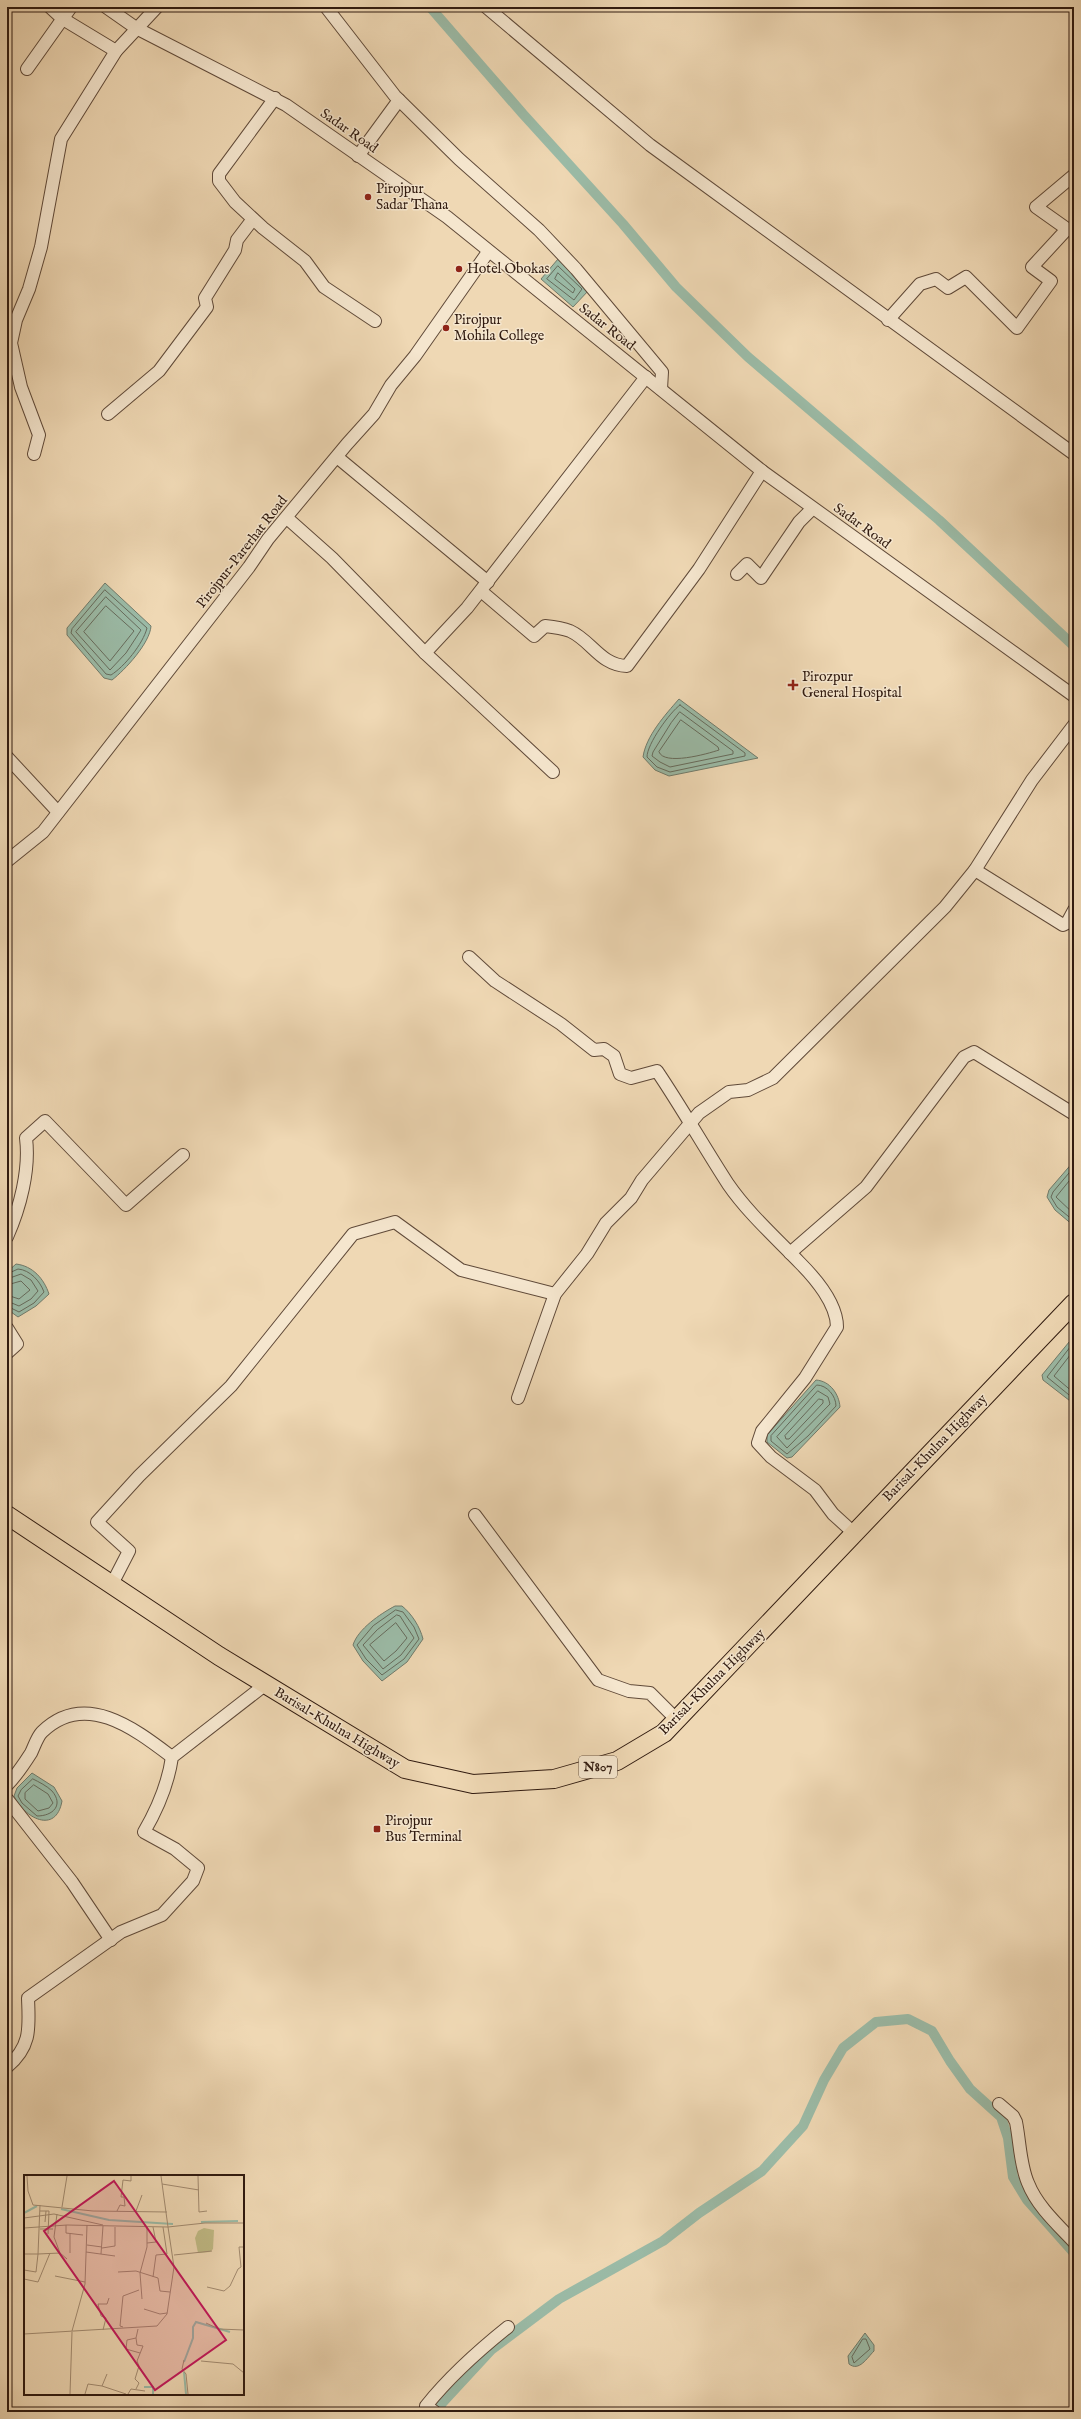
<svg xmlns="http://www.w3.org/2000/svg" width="1081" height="2419" font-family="'IM FELL English',serif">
	<rect width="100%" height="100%" fill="#efd8b4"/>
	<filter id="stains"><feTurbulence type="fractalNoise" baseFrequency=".005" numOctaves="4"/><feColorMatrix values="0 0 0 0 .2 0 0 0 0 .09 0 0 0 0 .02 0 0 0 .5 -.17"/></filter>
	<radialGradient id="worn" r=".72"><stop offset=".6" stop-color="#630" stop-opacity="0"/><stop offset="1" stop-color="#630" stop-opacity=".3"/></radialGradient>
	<g fill="#9bbba7" stroke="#717b6b">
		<path d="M558 259 589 290 573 307 541 279Z"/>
		<path d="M105 583 151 626C150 643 125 670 112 680L104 678 67 635V628Z"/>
		<path d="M679 699 758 758 669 776 655 770 643 757C646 736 665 715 679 699Z"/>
		<path d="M1074 1161V1226L1055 1210 1047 1197 1049 1190Z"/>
		<path d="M16 1264C33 1266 44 1279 49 1294L36 1306 18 1317 7 1309V1272Z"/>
		<path d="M1074 1336V1404L1043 1380 1042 1375Z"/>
		<path d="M816 1380C830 1381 839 1394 840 1407L792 1457 787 1458 767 1442V1435Z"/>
		<path d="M395 1606H402C412 1614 420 1627 423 1639L407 1662 382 1681 363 1661 353 1645C358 1629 380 1614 395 1606Z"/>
		<path d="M32 1773 54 1787 62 1801C56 1835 24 1818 14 1796L17 1788Z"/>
		<path d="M865 2333 874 2345V2351C867 2358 859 2372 849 2364L848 2356Z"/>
	</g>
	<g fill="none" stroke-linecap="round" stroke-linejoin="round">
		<g stroke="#666b5c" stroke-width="1">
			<path d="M558 266 582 289 574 300 547 279Z"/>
			<path d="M558 273 575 289 573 293 555 279Z"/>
			<path d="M105 590 147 628C143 644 124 667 111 675L106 674 71 633 72 629Z"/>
			<path d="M106 597 141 630 126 653 110 670 76 632Z"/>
			<path d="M106 606 134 631 110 661 84 632Z"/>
			<path d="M680 705 745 753V756L670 772 657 767 647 757C647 744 670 712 680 705Z"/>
			<path d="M680 712 733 751V754L670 767 660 762 652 756 653 752 671 723Z"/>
			<path d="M681 720 718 747 719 750C707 754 664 766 659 752Z"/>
			<path d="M1074 1167 1053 1192 1051 1197 1057 1207 1074 1221"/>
			<path d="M1074 1175 1056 1197 1074 1214"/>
			<path d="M7 1274 18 1269C30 1270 40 1281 44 1292L34 1303 19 1312 7 1306"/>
			<path d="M7 1279 21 1274 31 1280 38 1291 31 1299 19 1306 7 1301"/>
			<path d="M7 1285 21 1281 30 1290 19 1299 7 1295"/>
			<path d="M1074 1342 1047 1377 1074 1399"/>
			<path d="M1074 1350 1054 1376 1074 1393"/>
			<path d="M817 1385C827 1385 836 1396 836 1406L808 1436 787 1454 771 1441V1436Z"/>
			<path d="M818 1391 828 1397 830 1404 787 1448 777 1437Z"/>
			<path d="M819 1399 823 1400V1403L789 1439H786L785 1436Z"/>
			<path d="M396 1610 403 1612 414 1627 419 1639 404 1659 382 1675 366 1659 357 1645 373 1626Z"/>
			<path d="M397 1615 400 1616 414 1638 401 1655 383 1669 363 1645 377 1630Z"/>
			<path d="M396 1623 407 1638 396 1651 384 1661 370 1645Z"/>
			<path d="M33 1779C39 1782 47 1786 52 1791 64 1805 53 1816 37 1816L22 1803 18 1796 21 1790Z"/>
			<path d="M34 1785 48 1794 53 1803 49 1808 38 1811 25 1799V1793Z"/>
			<path d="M863 2339H866L870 2349 854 2363 852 2357Z"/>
		</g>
		<g stroke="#9bbba7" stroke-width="10">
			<path d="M430 7 523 114 623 224 676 287 748 357 939 520 1074 646"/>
			<path d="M438 2412 442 2403 491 2350 559 2299 663 2241 699 2213 762 2171 803 2126 824 2080 843 2048 876 2022 908 2019 932 2031 950 2061 970 2089 1001 2117 1008 2138 1013 2177 1027 2200 1074 2253"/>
		</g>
		<g stroke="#604a39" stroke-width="14">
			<g id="minor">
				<path d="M50 7 63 19 116 51"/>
				<path d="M106 7 136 28 286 105 447 217 762 471 1074 696"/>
				<path d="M326 7 395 96 459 159 539 230 576 269 662 372 661 389"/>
				<path d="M486 7 650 145 1074 454"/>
				<path d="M27 69 71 7"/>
				<path d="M275 98 219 174V181L235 202 263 228 305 261 324 287 375 321"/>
				<path d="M358 156 399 100"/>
				<path d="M888 320 920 284 936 279 948 288 966 277 1017 328 1051 281 1032 267 1067 229 1036 207 1074 175"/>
				<path d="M108 414 159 371 207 307 205 298 235 250 237 240 253 219"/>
				<path d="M34 454 39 435 21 387 11 343 16 320 29 289 41 247 61 139 116 51 157 7"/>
				<path d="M337 457 488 582"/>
				<path d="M287 518 332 558 425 653 553 772"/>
				<path d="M737 574 747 564 761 578 799 522 812 509"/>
				<path d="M481 591 534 636 545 626C554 627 562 628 570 631 592 641 600 665 627 666L699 569 762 471"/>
				<path d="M425 653 467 608 646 377"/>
				<path d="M7 757 58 812"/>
				<path d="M7 861 43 832 249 567 268 539 347 444 374 414 391 385 415 356 488 252"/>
				<path d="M975 870 1063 925 1067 923 1074 910"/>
				<path d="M469 957 495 981 561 1024 594 1050 604 1049 614 1056 620 1074 631 1078 657 1071C682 1108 704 1147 728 1184 748 1213 775 1237 800 1263 815 1278 837 1304 837 1327L805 1378 762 1431 758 1443 771 1457 815 1490 833 1514 855 1534"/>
				<path d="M7 1237C20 1208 30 1170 26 1138L45 1121 126 1205 183 1155"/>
				<path d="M790 1253 866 1187 964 1057 974 1052 1074 1114"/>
				<path d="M7 1328 17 1344 7 1353"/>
				<path d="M518 1398 555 1294 587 1254 606 1223 631 1198 642 1180 699 1113 729 1092 748 1090 773 1078 945 907 975 870 1032 780 1074 725"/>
				<path d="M475 1515 598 1680 629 1691 650 1693 677 1720"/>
				<path d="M112 1584 129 1551 97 1522 139 1476 231 1386 353 1234 395 1222 461 1270 555 1294"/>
				<path d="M7 1785C16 1776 24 1764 31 1753 34 1747 37 1737 42 1732 85 1690 135 1729 172 1757"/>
				<path d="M7 1799 72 1882 111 1940"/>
				<path d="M7 2067C32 2046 29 2027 28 1998L121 1932 162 1915 193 1881 198 1868 175 1849 144 1832C158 1808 168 1785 172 1757L266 1684"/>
				<path d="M999 2104 1013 2116 1016 2122C1020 2142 1020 2165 1028 2183 1037 2206 1057 2224 1074 2242"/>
				<path d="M435 2412 426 2406C450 2376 478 2351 508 2327"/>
			</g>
		</g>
		<g stroke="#311b10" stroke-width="20">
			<path id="highway" d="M7 1515 219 1656 405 1769 473 1784 554 1779 617 1761 664 1733 1074 1303"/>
		</g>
		<use href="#minor" stroke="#f5e6ce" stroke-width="12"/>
		<use href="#highway" stroke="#efd8b4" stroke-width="18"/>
	</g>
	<g fill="#8f2418" stroke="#f5e6ce" stroke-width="1.5">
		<circle cx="368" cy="197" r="4"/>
		<circle cx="459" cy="269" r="4"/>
		<circle cx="446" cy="328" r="4"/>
		<path d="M791 679h4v4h4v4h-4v4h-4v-4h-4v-4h4z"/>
		<rect x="373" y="1825" width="8" height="8" rx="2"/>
	</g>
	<g text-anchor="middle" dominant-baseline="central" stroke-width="3" stroke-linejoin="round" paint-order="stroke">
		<rect fill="#f5e6ce" stroke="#6c5849" stroke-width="1" x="579" y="1756" width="38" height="22" rx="3"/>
		<g font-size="13" font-weight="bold" fill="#311b10">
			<text x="598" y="1767">N807</text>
		</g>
		<g font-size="14" fill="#311b10" stroke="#f5e6ce">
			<text transform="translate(349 131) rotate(35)">Sadar Road</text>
			<text transform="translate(607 327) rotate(38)">Sadar Road</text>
			<text transform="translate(862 526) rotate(36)">Sadar Road</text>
			<text transform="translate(242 552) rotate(-52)">Pirojpur-Parerhat Road</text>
			<text transform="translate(935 1448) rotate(-46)">Barisal-Khulna Highway</text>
			<text transform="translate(712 1682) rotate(-45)">Barisal-Khulna Highway</text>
			<text transform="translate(337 1728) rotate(31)">Barisal-Khulna Highway</text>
		</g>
		<g font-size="14" fill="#311b10" stroke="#f5e6ce" text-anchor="start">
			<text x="376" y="189">Pirojpur<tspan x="376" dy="16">Sadar Thana</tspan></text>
			<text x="467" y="269">Hotel Obokas</text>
			<text x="454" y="320">Pirojpur<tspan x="454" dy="16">Mohila College</tspan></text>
			<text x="802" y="677">Pirozpur<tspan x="802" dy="16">General Hospital</tspan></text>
			<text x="385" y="1821">Pirojpur<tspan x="385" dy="16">Bus Terminal</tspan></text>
		</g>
	</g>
	<g transform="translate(24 2175)">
		<rect width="220" height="220" fill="#efd8b4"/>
		<path d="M180 53 190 55 189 74 186 77 174 78 171 63 174 56Z" fill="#c1bc87"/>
		<path fill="none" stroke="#9bbba7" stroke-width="2" d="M37 34 85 45 149 49M0 38 13 31M177 47 214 46M160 187 169 163V152L172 147 206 157M160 197 162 219M120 212H129V219"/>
		<path fill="none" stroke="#a38c72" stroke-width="1" d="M3 1 4 16 9 30 69 36 143 37M137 1 144 52M174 1 175 37 183 36M138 9 175 15M16 30 14 79 36 78M38 32 43 1M16 36H22L21 47M22 36H25L24 59M93 36 96 30 101 31 100 22H97L99 5 107 6V1M112 36 118 20M33 39 30 62 36 78 43 84M0 43 30 39 79 50M42 50V58L59 60M0 53 43 50 144 52M16 54H29M123 68 132 67 129 52M63 70 78 72M78 73 91 71V52M62 77 91 81M46 78V59M0 79H14L12 97 0 95M77 79 79 51M150 80 188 76M94 97 112 96 134 103 136 116 146 117M31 101 61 107M129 102 132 80 143 79 139 52M0 104 14 107 26 78M183 112 200 116 206 111 214 94 217 92 215 72H220M118 124 116 98 123 72V52M120 134 136 139 143 138M182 148 195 154 220 155M99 152 96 151 99 121 115 115M79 155 82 143 77 141 74 129H83L85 123M48 156 61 109 63 50M0 159 133 151 143 139 150 92 144 52 181 48H220M112 163 103 165 102 174 116 178M160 185 158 194 162 199 164 219M177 186 209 189 220 198M78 211 102 219M112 214 115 208 111 204 115 191 113 186 119 171 113 170 112 163 114 154M46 219 48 157M61 219 64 209 78 211 83 199M104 219 107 214 121 216"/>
		<path fill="#c2185b" fill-opacity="0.15" stroke="#c2185b" stroke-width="2" d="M90 6 202 165 131 215 20 56Z"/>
		<rect width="220" height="220" fill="none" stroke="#311b10" stroke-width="2"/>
	</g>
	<rect width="1081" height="2419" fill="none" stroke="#efd8b4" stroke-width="24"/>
	<rect x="8" y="8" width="1065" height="2403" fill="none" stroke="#311b10" stroke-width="2"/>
	<rect x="12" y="12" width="1057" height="2395" fill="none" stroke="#311b10"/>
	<rect width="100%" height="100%" filter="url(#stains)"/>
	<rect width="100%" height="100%" fill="url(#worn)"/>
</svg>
